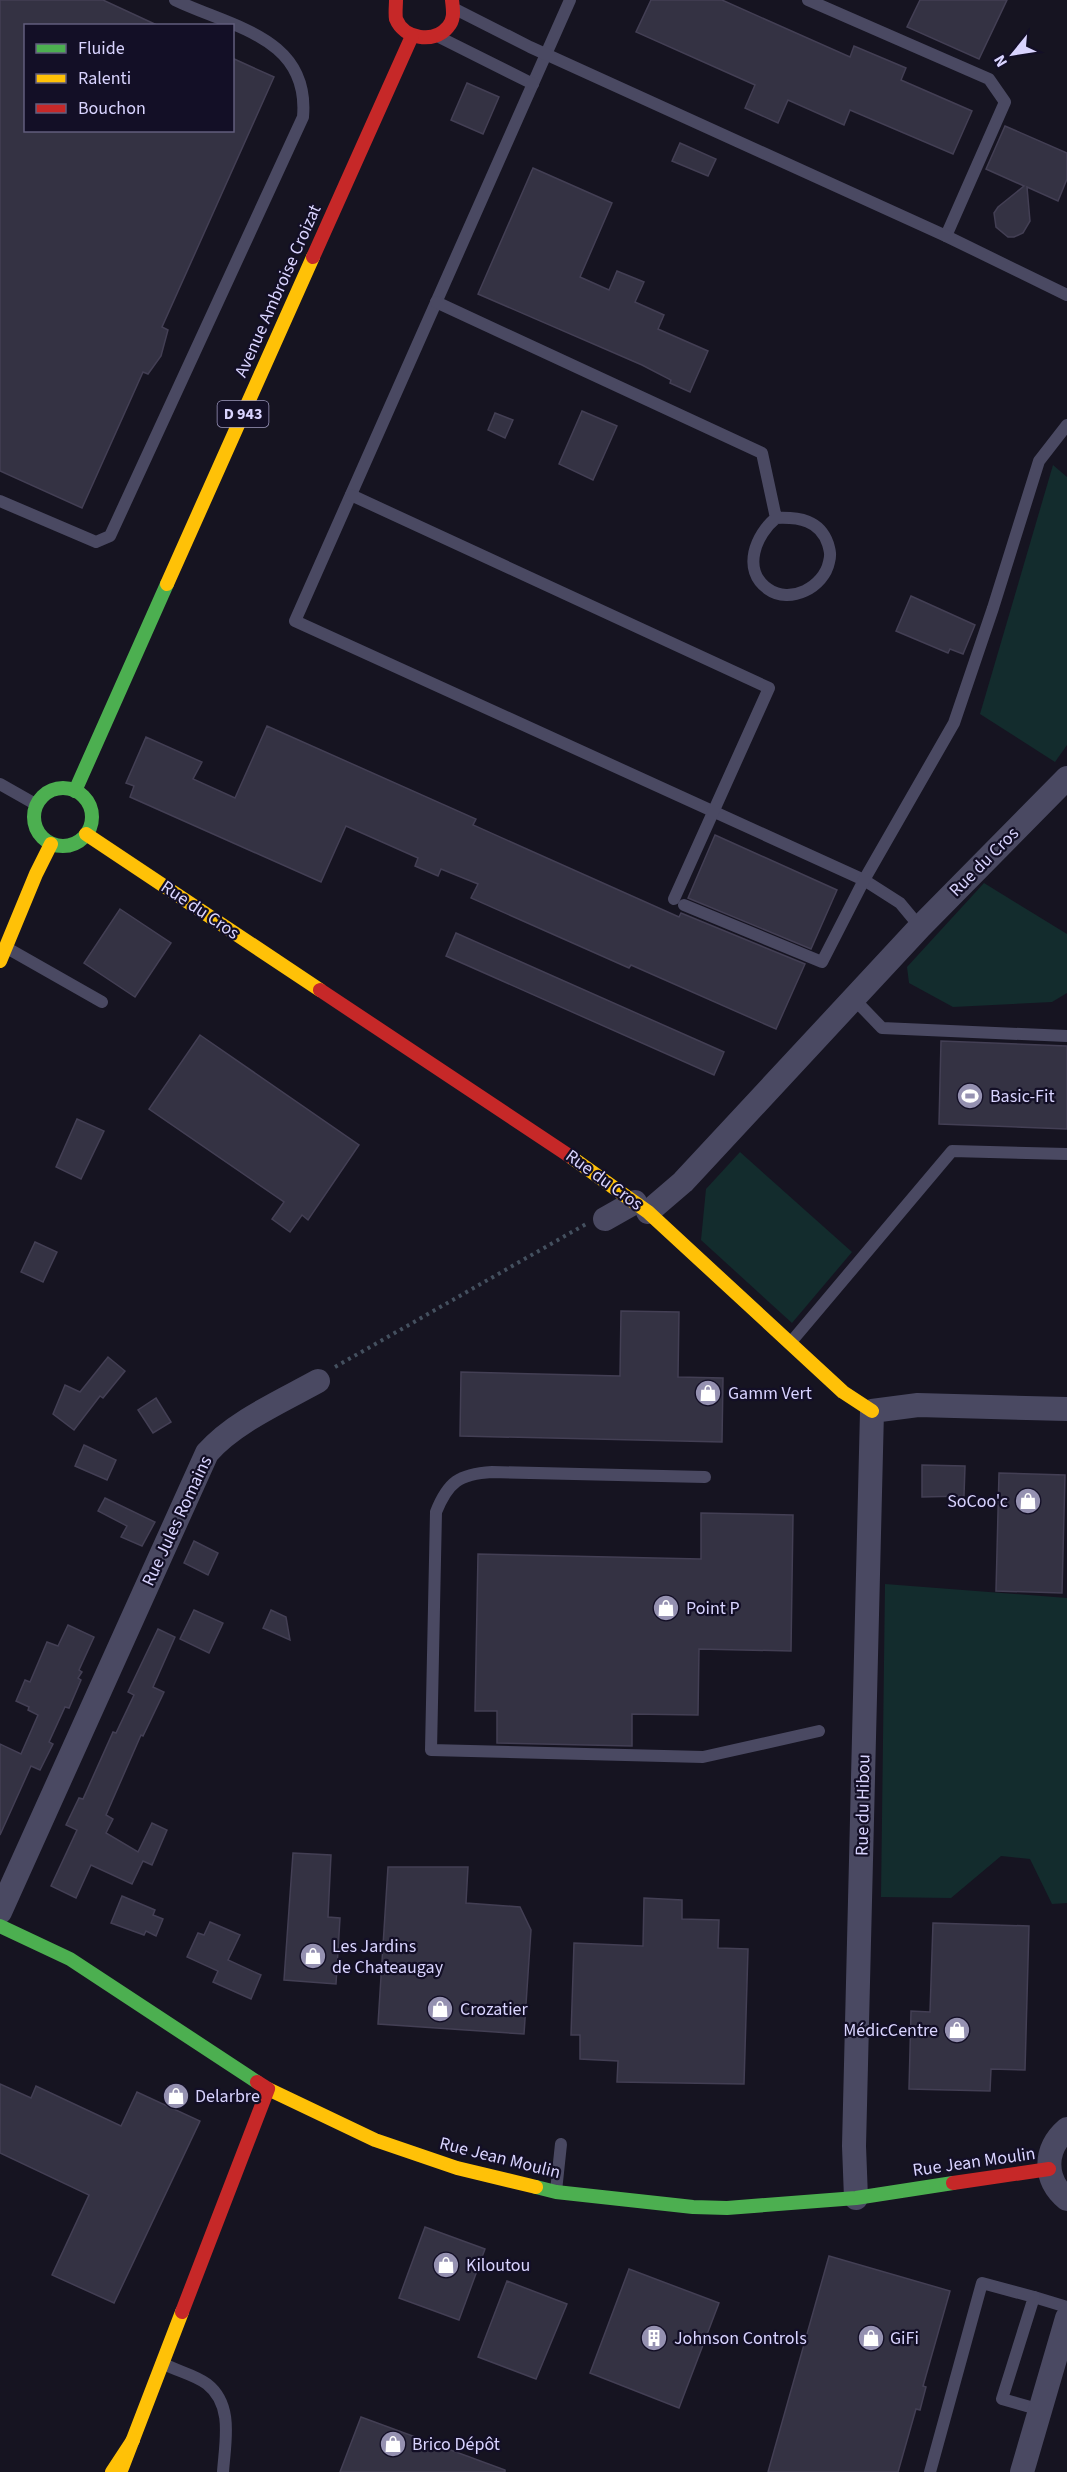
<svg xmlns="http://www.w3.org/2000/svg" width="1067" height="2472" font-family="'Source Sans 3',sans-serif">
	<rect width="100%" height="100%" fill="#161421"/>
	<g fill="#132c2d">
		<path d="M1053 465 1067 477V745L1055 762 980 714Z"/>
		<path d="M984 883 1067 934V993L1052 1002 953 1007 909 983 907 967Z"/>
		<path d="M740 1152 852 1252 792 1323 701 1240 706 1189Z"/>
		<path d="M885 1584 1067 1598V1903L1052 1904 1030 1859 1001 1856 951 1898 881 1897Z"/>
	</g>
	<g fill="#343243" stroke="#433f54" stroke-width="1.5">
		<path d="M0 0H103L159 26H26V130H232V58L274 77 162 327 168 330 161 356 148 374 143 372 82 508 0 471Z"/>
		<path d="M651 0H722L850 57 854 46 906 68 901 80 972 111 953 154 850 110 844 125 788 100 778 123 745 108 755 85 636 32Z"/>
		<path d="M920 0H1007L979 59 907 27Z"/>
		<path d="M467 83 499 97 483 134 451 120Z"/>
		<path d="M1005 126 1067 153V179L1058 201 1027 187 1030 221 1023 233 1014 237H1008L996 227 994 213 998 207 1024 186 986 169Z"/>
		<path d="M680 143 716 159 708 176 672 161Z"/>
		<path d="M533 168 612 203 580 277 609 290 617 271 644 282 635 302 664 315 658 329 708 351 690 392 670 383 671 380 642 365 478 294Z"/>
		<path d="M582 411 617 426 593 480 559 464Z"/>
		<path d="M495 413 513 420 505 438 488 430Z"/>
		<path d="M911 596 975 625 963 654 950 649 948 653 896 631Z"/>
		<path d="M267 726 476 819 473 825 679 917 681 913 805 964 776 1029 631 965 629 968 471 898 478 884 441 869 438 876 415 866 418 858 346 826 321 882 130 797 134 786 126 783 146 737 202 762 193 779 235 798Z"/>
		<path d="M715 835 837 890 811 949 688 898Z"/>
		<path d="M120 909 171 943 135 997 84 963Z"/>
		<path d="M456 933 724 1052 714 1075 446 956Z"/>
		<path d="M200 1035 359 1145 308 1220 302 1215 290 1232 272 1219 284 1202 149 1109Z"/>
		<path d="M941 1041 1067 1046V1129L939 1124Z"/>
		<path d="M77 1119 104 1131 81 1179 56 1167Z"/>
		<path d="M35 1242 57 1252 43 1282 21 1272Z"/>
		<path d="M621 1311 679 1312 678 1377 723 1378 722 1442 460 1436 461 1372 620 1376Z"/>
		<path d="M108 1357 125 1371 103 1398 100 1396 74 1430 53 1414 65 1385 80 1392Z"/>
		<path d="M156 1398 171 1422 153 1433 138 1410Z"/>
		<path d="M84 1445 116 1460 107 1480 75 1466Z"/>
		<path d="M922 1465 965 1466 964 1496 922 1497Z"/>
		<path d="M999 1473 1065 1475 1062 1593 996 1591Z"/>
		<path d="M105 1498 155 1522 142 1546 121 1537 127 1526 98 1511Z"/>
		<path d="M701 1513 793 1515 791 1651 699 1649 698 1715 632 1714V1746L497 1743V1711H475L478 1554 701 1559Z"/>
		<path d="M194 1541 218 1553 208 1575 184 1563Z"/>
		<path d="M194 1610 223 1623 209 1653 180 1639Z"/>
		<path d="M271 1610 286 1617 290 1640 263 1628Z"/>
		<path d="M68 1625 94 1637 79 1670 82 1672 78 1678 81 1680 69 1708 65 1707 49 1742 53 1744 40 1770 31 1766 0 1835V1744L21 1754 38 1715 28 1710 29 1707 16 1701 25 1680 30 1682 47 1642 58 1646Z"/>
		<path d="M158 1629 175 1637 153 1687 164 1692 143 1736 141 1735 106 1815 113 1819 106 1833 138 1852 152 1823 167 1830 152 1865 143 1861 132 1884 91 1865 76 1898 51 1886 77 1830 66 1825 79 1798 83 1799 113 1732 116 1733 134 1695 128 1692Z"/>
		<path d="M293 1853 331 1855 328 1917 340 1918 336 1984 284 1980Z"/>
		<path d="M388 1867H468L466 1903 520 1907 531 1930 524 2034 378 2024Z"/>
		<path d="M122 1896 155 1910 153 1915 163 1919 156 1936 146 1931 144 1935 111 1923Z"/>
		<path d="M644 1898 682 1900V1919L719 1920 718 1948 748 1949 744 2084 617 2082 618 2061 580 2059V2035H571L574 1943 643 1946Z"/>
		<path d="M210 1922 240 1935 228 1960 261 1975 251 1999 213 1982 218 1971 187 1957 198 1933 204 1935Z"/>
		<path d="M933 1923 1029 1926 1025 2070 991 2069 990 2091 909 2089 911 2011 930 2012Z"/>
		<path d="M0 2084 31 2098 36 2086 121 2126 137 2092 200 2121 114 2303 52 2275 89 2195 0 2153Z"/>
		<path d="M425 2227 485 2249 459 2320 399 2298Z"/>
		<path d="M829 2256 950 2291 923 2386 926 2387 920 2410 916 2409 898 2472H768Z"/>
		<path d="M629 2269 719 2303 679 2408 590 2373Z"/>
		<path d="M507 2281 567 2304 536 2379 478 2357Z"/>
		<path d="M361 2417 505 2470V2472H340Z"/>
	</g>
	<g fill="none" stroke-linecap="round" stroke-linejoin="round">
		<path stroke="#44505f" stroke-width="4" stroke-dasharray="3 4.5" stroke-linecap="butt" d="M335 1367 586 1224"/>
		<g stroke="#4a4962" stroke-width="12">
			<path d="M570 0 295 621 864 880 900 903 920 927"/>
			<path d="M808 0 989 79 1005 102 946 236"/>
			<path d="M457 10 530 47 946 236 1067 295"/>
			<path d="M441 38 533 84"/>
			<path d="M436 302 762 453 776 518C756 534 741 570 768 589 790 605 824 587 829 562 831 555 830 551 828 544 820 520 799 517 776 518"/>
			<path d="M351 495 769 688 674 899"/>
			<path d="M0 501 96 542 110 536 303 117C310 37 231 27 175 0"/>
			<path d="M0 784 37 805"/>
			<path d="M684 905 822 962 864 880 954 723 993 608 1039 461 1067 425"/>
			<path d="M7 948 102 1002"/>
			<path d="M853 998 882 1028 1067 1036"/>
			<path d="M791 1342 952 1151 1067 1154"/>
			<path d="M705 1477 492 1472C459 1474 448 1482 436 1512L431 1750 703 1757 819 1731"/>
			<path d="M556 2191 561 2144"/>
			<path d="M1034 2297 1067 2307"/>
			<path d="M164 2364C177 2371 195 2375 207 2384 234 2405 225 2442 223 2472"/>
			<path d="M930 2472 982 2283 1034 2297 1002 2399 1041 2410"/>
		</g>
		<g stroke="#4a4962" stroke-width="24">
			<path d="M648 1212 683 1182 920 927 1067 778"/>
			<path d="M605 1219 635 1202"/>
			<path d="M0 1912 207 1453C234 1422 282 1401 318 1381"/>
			<path d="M1067 2129C1044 2149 1043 2179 1067 2199"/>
			<path d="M856 2198 854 2146 872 1411 918 1405 1067 1409"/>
			<path d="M1022 2472 1067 2318"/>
		</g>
		<g stroke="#4caf50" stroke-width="14">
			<circle cx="63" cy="817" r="29"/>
			<path d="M75 791 167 584"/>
			<path d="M0 1926 70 1959 257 2082"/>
			<path d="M536 2187 556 2192 693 2207 727 2208 856 2198 953 2183"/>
		</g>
		<g stroke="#ffc107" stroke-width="14">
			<path d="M167 584 313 257"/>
			<path d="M86 834 320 990"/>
			<path d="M0 961 36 874 51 844"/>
			<path d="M571 1157 648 1212 843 1392 872 1411"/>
			<path d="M268 2089 375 2140 457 2168 536 2187"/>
			<path d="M122 2468 182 2312"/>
			<path d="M112 2472 133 2440"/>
		</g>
		<g stroke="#c62828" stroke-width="14">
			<path d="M396 0C396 6 395 13 396 19 404 39 434 44 448 27 455 19 453 10 452 0"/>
			<path d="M313 257 412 36"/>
			<path d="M320 990 571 1157"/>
			<path d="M953 2183 1049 2169"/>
			<path d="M182 2312 268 2089 257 2082"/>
		</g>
	</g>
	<defs>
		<g id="stadium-disc" transform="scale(1.35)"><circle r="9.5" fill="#9591b1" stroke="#130f26"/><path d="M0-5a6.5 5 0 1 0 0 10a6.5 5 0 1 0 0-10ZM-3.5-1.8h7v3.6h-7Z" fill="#fff"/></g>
		<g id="shop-disc" transform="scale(1.35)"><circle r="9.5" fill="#9591b1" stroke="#130f26"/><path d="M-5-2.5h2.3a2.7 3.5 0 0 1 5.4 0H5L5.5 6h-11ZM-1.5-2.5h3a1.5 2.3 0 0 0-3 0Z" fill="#fff"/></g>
		<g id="building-disc" transform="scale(1.35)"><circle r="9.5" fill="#9591b1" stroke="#130f26"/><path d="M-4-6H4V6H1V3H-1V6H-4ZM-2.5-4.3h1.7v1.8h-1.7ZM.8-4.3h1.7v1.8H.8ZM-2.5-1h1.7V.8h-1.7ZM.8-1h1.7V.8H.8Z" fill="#fff"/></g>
	</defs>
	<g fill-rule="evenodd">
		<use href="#stadium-disc" x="970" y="1096"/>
		<use href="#shop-disc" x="708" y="1393"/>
		<use href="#shop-disc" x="1028" y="1501"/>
		<use href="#shop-disc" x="666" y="1608"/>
		<use href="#shop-disc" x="313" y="1956"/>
		<use href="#shop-disc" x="440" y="2009"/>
		<use href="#shop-disc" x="957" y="2030"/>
		<use href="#shop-disc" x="176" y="2096"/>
		<use href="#shop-disc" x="446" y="2265"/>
		<use href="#building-disc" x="654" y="2338"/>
		<use href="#shop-disc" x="871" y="2338"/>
		<use href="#shop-disc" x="393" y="2444"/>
	</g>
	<g text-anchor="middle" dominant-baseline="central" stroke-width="4.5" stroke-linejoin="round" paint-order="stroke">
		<rect fill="#130f26" stroke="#9e99be" stroke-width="1.5" x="217.5" y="401" width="51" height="26" rx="4.5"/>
		<g font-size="16" font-weight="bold" fill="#d9d4ff">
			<text x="243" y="414">D 943</text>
		</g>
		<g font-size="18" fill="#d9d4ff" stroke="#130f26">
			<text transform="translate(278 291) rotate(-66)">Avenue Ambroise Croizat</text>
			<text transform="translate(984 862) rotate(-45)">Rue du Cros</text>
			<text transform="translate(200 910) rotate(34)">Rue du Cros</text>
			<text transform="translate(604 1180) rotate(36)">Rue du Cros</text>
			<text transform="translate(177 1521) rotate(-65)">Rue Jules Romains</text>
			<text transform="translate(863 1805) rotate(-89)">Rue du Hibou</text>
			<text transform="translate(500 2158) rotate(14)">Rue Jean Moulin</text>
			<text transform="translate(974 2162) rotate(-8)">Rue Jean Moulin</text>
		</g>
		<g font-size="18" fill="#d9d4ff" stroke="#130f26" text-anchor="start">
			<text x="990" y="1096">Basic-Fit</text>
			<text x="728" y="1393">Gamm Vert</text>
			<text x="1008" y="1501" text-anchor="end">SoCoo'c</text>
			<text x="686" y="1608">Point P</text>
			<text x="332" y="1946">Les Jardins<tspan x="332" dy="21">de Chateaugay</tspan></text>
			<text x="460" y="2009">Crozatier</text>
			<text x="938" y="2030" text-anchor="end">MédicCentre</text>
			<text x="195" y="2096">Delarbre</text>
			<text x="466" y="2265">Kiloutou</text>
			<text x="674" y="2338">Johnson Controls</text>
			<text x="890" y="2338">GiFi</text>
			<text x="412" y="2444">Brico Dépôt</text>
		</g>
	</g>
	<rect x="24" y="24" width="210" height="108" fill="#130f26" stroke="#625e7d" stroke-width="1.5"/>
	<rect x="36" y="44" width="30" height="9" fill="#4caf50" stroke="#625e7d" stroke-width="1.5"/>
	<text x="78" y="54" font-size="18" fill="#d9d4ff">Fluide</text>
	<rect x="36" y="74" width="30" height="9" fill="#ffc107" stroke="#625e7d" stroke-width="1.5"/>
	<text x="78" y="84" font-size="18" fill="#d9d4ff">Ralenti</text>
	<rect x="36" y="104" width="30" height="9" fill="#c62828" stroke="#625e7d" stroke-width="1.5"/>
	<text x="78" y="114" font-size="18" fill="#d9d4ff">Bouchon</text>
	<g transform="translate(1013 54) rotate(240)" stroke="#130f26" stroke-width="4.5" paint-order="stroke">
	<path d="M0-4.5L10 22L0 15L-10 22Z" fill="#d9d4ff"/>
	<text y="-9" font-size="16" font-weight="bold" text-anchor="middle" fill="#d9d4ff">N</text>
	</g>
</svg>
